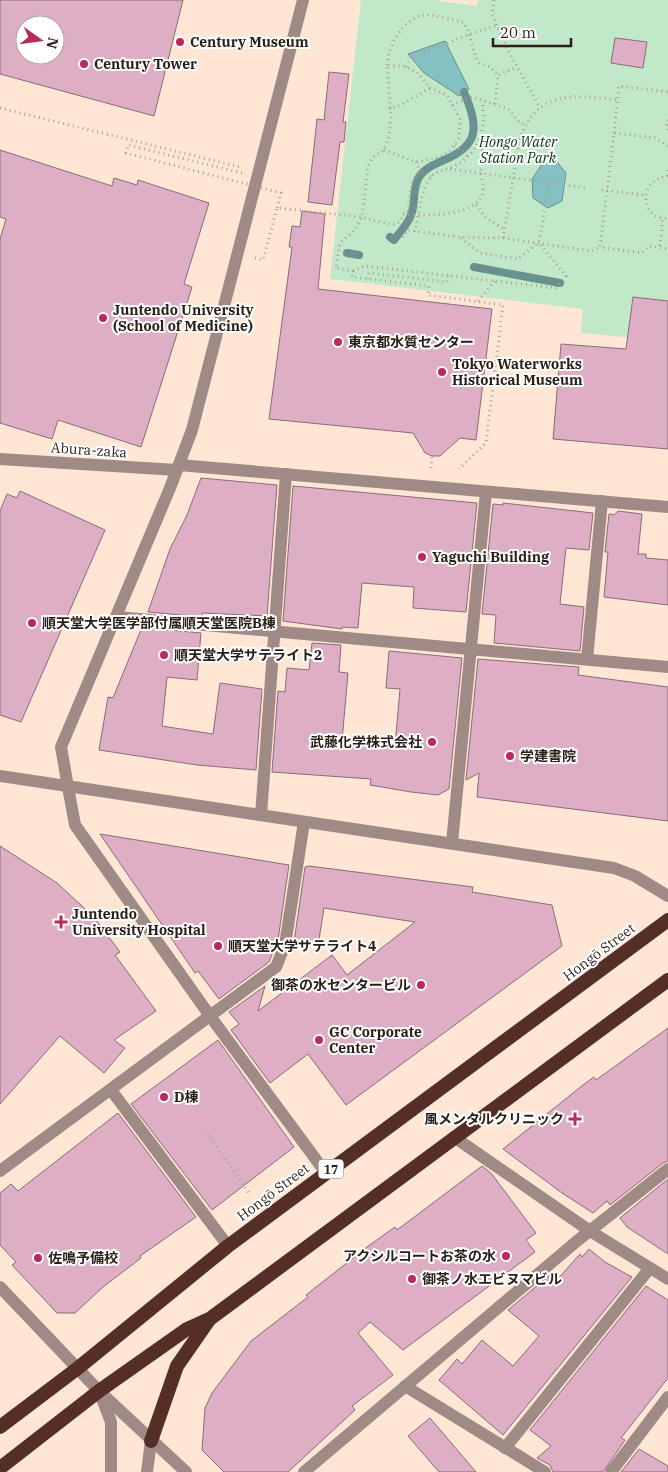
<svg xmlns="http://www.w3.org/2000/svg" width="668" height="1472" font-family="'IBM Plex Serif','Noto Sans JP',serif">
	<rect width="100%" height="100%" fill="#fee6d4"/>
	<path fill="#c1e8c8" d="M361 0H434L477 6 478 0H668V341L581 333 583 309 330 279Z"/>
	<g fill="#85c1c3" stroke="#6a908f">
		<path d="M445 41 469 89 459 96 424 73 408 54Z"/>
		<path d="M557 162 566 173 562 201 548 208 533 198 532 179 542 164Z"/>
	</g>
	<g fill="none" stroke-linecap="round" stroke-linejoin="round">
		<g stroke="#6a908f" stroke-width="8">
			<path d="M390 237 394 240C400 232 408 224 411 215 416 203 412 188 419 177 425 168 435 164 444 160 481 145 478 125 464 92"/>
			<path d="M347 253 359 255"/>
			<path d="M474 267 560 283"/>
		</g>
	</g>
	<g fill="#deaec4" stroke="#8a6b79" fill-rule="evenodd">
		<path d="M0 0H183L154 116 0 74ZM25 25H55V55H25Z"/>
		<path d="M615 38 647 42 643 68 611 63Z"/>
		<path d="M329 72 349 74 343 122H346L344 142H340L332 205 308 202 317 119 324 120Z"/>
		<path d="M0 150 112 186 114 178 137 185 138 180 209 203 184 284 192 287 141 447 58 420 52 439 0 423V239L6 219 0 217Z"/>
		<path d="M302 211 325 214 318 289 492 309 476 440 460 438 440 456H432L425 453 413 433 269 419 292 247H289L292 226 300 227Z"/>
		<path d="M633 297 668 301V449L553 439 561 344 626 349Z"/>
		<path d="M201 478 277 485 267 616 202 613V617L148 612 170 549 187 515Z"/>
		<path d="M293 486 477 503 466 612 413 608 414 587 362 583 358 628 342 627V629L283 621Z"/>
		<path d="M20 491 105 530 21 722 0 715V511L7 494 17 498Z"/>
		<path d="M503 503 593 513 589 550 566 548 560 604 584 607 580 651 494 643 496 615 482 614 493 504 503 505Z"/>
		<path d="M618 511 642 514 638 554H646V558L668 560V605L604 597 608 552H605L609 514 614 515Z"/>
		<path d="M142 627 201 633 197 680 167 677 162 726 213 734 220 683 262 689 256 770 197 765 99 750 108 697 113 698Z"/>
		<path d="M312 643 341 645 339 672 348 673 342 741 395 746 400 689 386 688 389 651 462 658 449 789 438 795 411 792 370 785 371 779 272 772 278 691 285 692 287 668 309 670Z"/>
		<path d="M478 659 579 667 578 675 668 687V821L477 797 479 773 466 780Z"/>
		<path d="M100 834 289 865 278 940 269 962 219 999 198 971 195 973Z"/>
		<path d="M0 846 57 883 94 917 120 952 115 955 156 1011 114 1040 125 1048 104 1073 60 1036 0 1104Z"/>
		<path d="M309 866 473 887 472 892 552 905 562 946 346 1105 308 1054 270 1083 231 1030 239 1024 229 1012 265 986 258 1011 332 955 347 975 415 922 324 908 318 946 294 942 305 867Z"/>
		<path d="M668 1028V1161L663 1163 610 1205 607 1201 593 1213 562 1193 503 1149 583 1085 594 1077 596 1080Z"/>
		<path d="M218 1040 294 1147 212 1210 131 1104Z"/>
		<path d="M118 1113 196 1217 140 1256 141 1258 103 1287 75 1313H57L12 1265 16 1262 0 1245V1193L11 1184 18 1191Z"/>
		<path d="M482 1166 491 1173 536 1233 526 1240 535 1252 403 1350 370 1322 358 1333 393 1375 352 1406 355 1410 288 1472H224L202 1450 205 1408 212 1393 251 1341 308 1297 306 1295 367 1247 395 1227 397 1230Z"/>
		<path d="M668 1179V1254L627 1227 620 1218Z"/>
		<path d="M589 1249 605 1262 632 1277 503 1435 439 1380 457 1359 462 1364 482 1340 513 1366 539 1336 508 1310 551 1274 556 1281 580 1254 582 1257Z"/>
		<path d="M646 1286 668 1300V1378L621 1438 625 1440 603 1472H553L550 1465 537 1458 551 1446 530 1430Z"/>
		<path d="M430 1418 476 1472H439L408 1436Z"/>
		<path d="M639 1449 668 1466V1472H621Z"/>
	</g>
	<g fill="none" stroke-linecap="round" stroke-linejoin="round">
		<g stroke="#b29f90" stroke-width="3" stroke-dasharray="1 4" stroke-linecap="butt">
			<path d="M494 0 492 14 510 54 540 108"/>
			<path d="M387 65C388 46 403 18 424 15 436 14 452 20 463 22 472 35 471 49 479 63L490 67 498 75"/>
			<path d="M406 67 411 57C441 47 468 33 499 25"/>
			<path d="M495 104 498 75 517 67"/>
			<path d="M452 105 472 97 508 109 519 122 525 125"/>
			<path d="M0 108 240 167"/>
			<path d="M389 109 401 105 430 88"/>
			<path d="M668 120 666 123 668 130"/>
			<path d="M614 133 619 86 668 92"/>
			<path d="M455 145 468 157"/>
			<path d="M668 146 656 138 614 133 600 247 642 253 649 246 668 249"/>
			<path d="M384 150 416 162 439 157 449 152 459 138 460 119 447 95 430 88 417 72 406 67 387 65 391 116 389 136 384 150 373 157 368 166 362 217 355 230 340 243 336 268 353 271 352 277 429 286 428 295 503 305 486 443 459 469"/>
			<path d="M416 162 420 171"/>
			<path d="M450 169 588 188"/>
			<path d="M667 176 668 169"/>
			<path d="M668 176C636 180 641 221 668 218"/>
			<path d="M431 177 420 171C408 182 411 200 407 214 427 216 479 217 483 191 484 185 481 178 481 172 482 158 486 156 479 143"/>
			<path d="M602 190 645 195"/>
			<path d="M476 205 486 218 504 229"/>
			<path d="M415 232C419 215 420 189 432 176 438 170 446 170 453 167 479 154 487 129 482 102"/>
			<path d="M402 237 408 230 460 237 503 238 591 251 600 247"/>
			<path d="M461 238 480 253 518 259 538 243"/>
			<path d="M503 238 520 138C538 89 575 95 618 100"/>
			<path d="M660 246 663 218"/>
			<path d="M255 258 263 260 277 208 362 217 393 225 399 222 404 214H407"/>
			<path d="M353 271 366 266 556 288 566 276 539 243 549 183"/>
			<path d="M368 279 369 273 447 282 448 275"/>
			<path d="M478 301 495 281"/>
			<path d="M431 468 432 456"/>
			<path d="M208 1134 249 1193"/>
		</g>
		<g stroke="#a08a85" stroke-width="12">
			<path d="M587 659 602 501"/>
			<path d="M505 1448 650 1268"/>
			<path d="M611 1472 668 1397"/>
		</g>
		<g stroke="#a08a85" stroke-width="12">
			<path d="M0 459 177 470"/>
			<path d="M179 465 668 507"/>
			<path d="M117 617 668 667"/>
			<path d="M68 787 75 825 210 1016 326 1173"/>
			<path d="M261 815 286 474"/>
			<path d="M452 843 486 492"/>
			<path d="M111 1090 228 1246"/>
			<path d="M454 1137 590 1231 668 1279"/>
			<path d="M0 1171 276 967 285 945 304 822"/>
			<path d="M405 1386 545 1472"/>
			<path d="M304 1472 577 1241 668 1169"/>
		</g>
		<g stroke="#a08a85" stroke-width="12">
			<path d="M0 776 614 868 635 876 668 896"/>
			<path d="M68 787 61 747 170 488 192 430 303 0"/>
			<path d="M0 1287 99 1391 186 1472"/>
			<path d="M101 1396 111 1422V1472"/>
			<path d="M147 1472 151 1441"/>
		</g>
		<g stroke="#542e27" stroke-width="14">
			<path d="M0 1427 78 1368 228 1246 668 920"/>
			<path d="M151 1441 177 1366 209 1320"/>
			<path d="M0 1468 99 1391 187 1329 211 1318 668 980"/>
		</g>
		<path stroke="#b29f90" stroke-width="3" stroke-dasharray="1 4" stroke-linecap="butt" d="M242 173 128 145 126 153 281 193 277 208"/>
	</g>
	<g fill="#ba2b58" stroke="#fff" stroke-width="2">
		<circle cx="180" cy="42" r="5"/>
		<circle cx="84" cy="64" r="5"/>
		<circle cx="103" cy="318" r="5"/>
		<circle cx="338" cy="342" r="5"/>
		<circle cx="442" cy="372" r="5"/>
		<circle cx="422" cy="557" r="5"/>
		<circle cx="32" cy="623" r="5"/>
		<circle cx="164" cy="655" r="5"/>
		<circle cx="432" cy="742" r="5"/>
		<circle cx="510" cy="756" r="5"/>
		<path d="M58.5 914.5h5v5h5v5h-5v5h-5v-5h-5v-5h5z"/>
		<circle cx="218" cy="946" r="5"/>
		<circle cx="421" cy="985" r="5"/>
		<circle cx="319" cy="1040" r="5"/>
		<circle cx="164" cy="1097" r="5"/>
		<path d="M572.5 1111.5h5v5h5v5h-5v5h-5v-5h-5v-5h5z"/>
		<circle cx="506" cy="1256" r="5"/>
		<circle cx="38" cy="1258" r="5"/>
		<circle cx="412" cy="1279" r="5"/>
	</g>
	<g text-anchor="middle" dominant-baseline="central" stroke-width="4" stroke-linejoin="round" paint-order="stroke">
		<rect fill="#fff" stroke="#6a625d" stroke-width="1" x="318.5" y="1159.5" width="25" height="19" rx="4"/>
		<g font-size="12" font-weight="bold" fill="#2a1f17">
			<text x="331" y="1169">17</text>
		</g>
		<g font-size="14" font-weight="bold" fill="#2a1f17" stroke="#fff" text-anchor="start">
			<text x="190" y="42">Century Museum</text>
			<text x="94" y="64">Century Tower</text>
			<text x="113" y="310">Juntendo University<tspan x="113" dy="16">(School of Medicine)</tspan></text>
			<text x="348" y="342">東京都水質センター</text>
			<text x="452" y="364">Tokyo Waterworks<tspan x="452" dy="16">Historical Museum</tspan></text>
			<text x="432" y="557">Yaguchi Building</text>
			<text x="42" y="623">順天堂大学医学部付属順天堂医院B棟</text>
			<text x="174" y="655">順天堂大学サテライト2</text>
			<text x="422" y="742" text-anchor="end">武藤化学株式会社</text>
			<text x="520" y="756">学建書院</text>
			<text x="72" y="914">Juntendo<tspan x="72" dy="16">University Hospital</tspan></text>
			<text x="228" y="946">順天堂大学サテライト4</text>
			<text x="411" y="985" text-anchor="end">御茶の水センタービル</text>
			<text x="329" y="1032">GC Corporate<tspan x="329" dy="16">Center</tspan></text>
			<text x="174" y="1097">D棟</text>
			<text x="564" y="1119" text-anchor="end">風メンタルクリニック</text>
			<text x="496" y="1256" text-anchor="end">アクシルコートお茶の水</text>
			<text x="48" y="1258">佐鳴予備校</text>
			<text x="422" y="1279">御茶ノ水エビヌマビル</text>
		</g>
		<g font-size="14" font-style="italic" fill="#033315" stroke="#fff">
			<text x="518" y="142">Hongo Water<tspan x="518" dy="16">Station Park</tspan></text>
		</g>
		<g font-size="14" fill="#2a1f17" stroke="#fff">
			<text transform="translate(89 450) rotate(4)">Abura-zaka</text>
			<text transform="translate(599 952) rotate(-37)">Hongō Street</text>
			<text transform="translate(273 1192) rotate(-37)">Hongō Street</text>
		</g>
	</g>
	<g transform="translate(40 40) rotate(104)"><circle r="24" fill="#ffffff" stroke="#aaa5a2"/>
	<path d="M0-4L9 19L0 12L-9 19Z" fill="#ba2b58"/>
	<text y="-8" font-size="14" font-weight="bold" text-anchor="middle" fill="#2a1f17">N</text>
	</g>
	<path d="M493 38v8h78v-8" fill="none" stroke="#2a1f17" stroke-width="2.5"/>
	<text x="500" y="38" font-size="15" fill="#2a1f17" stroke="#ffffff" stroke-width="4" paint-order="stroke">20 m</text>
</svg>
